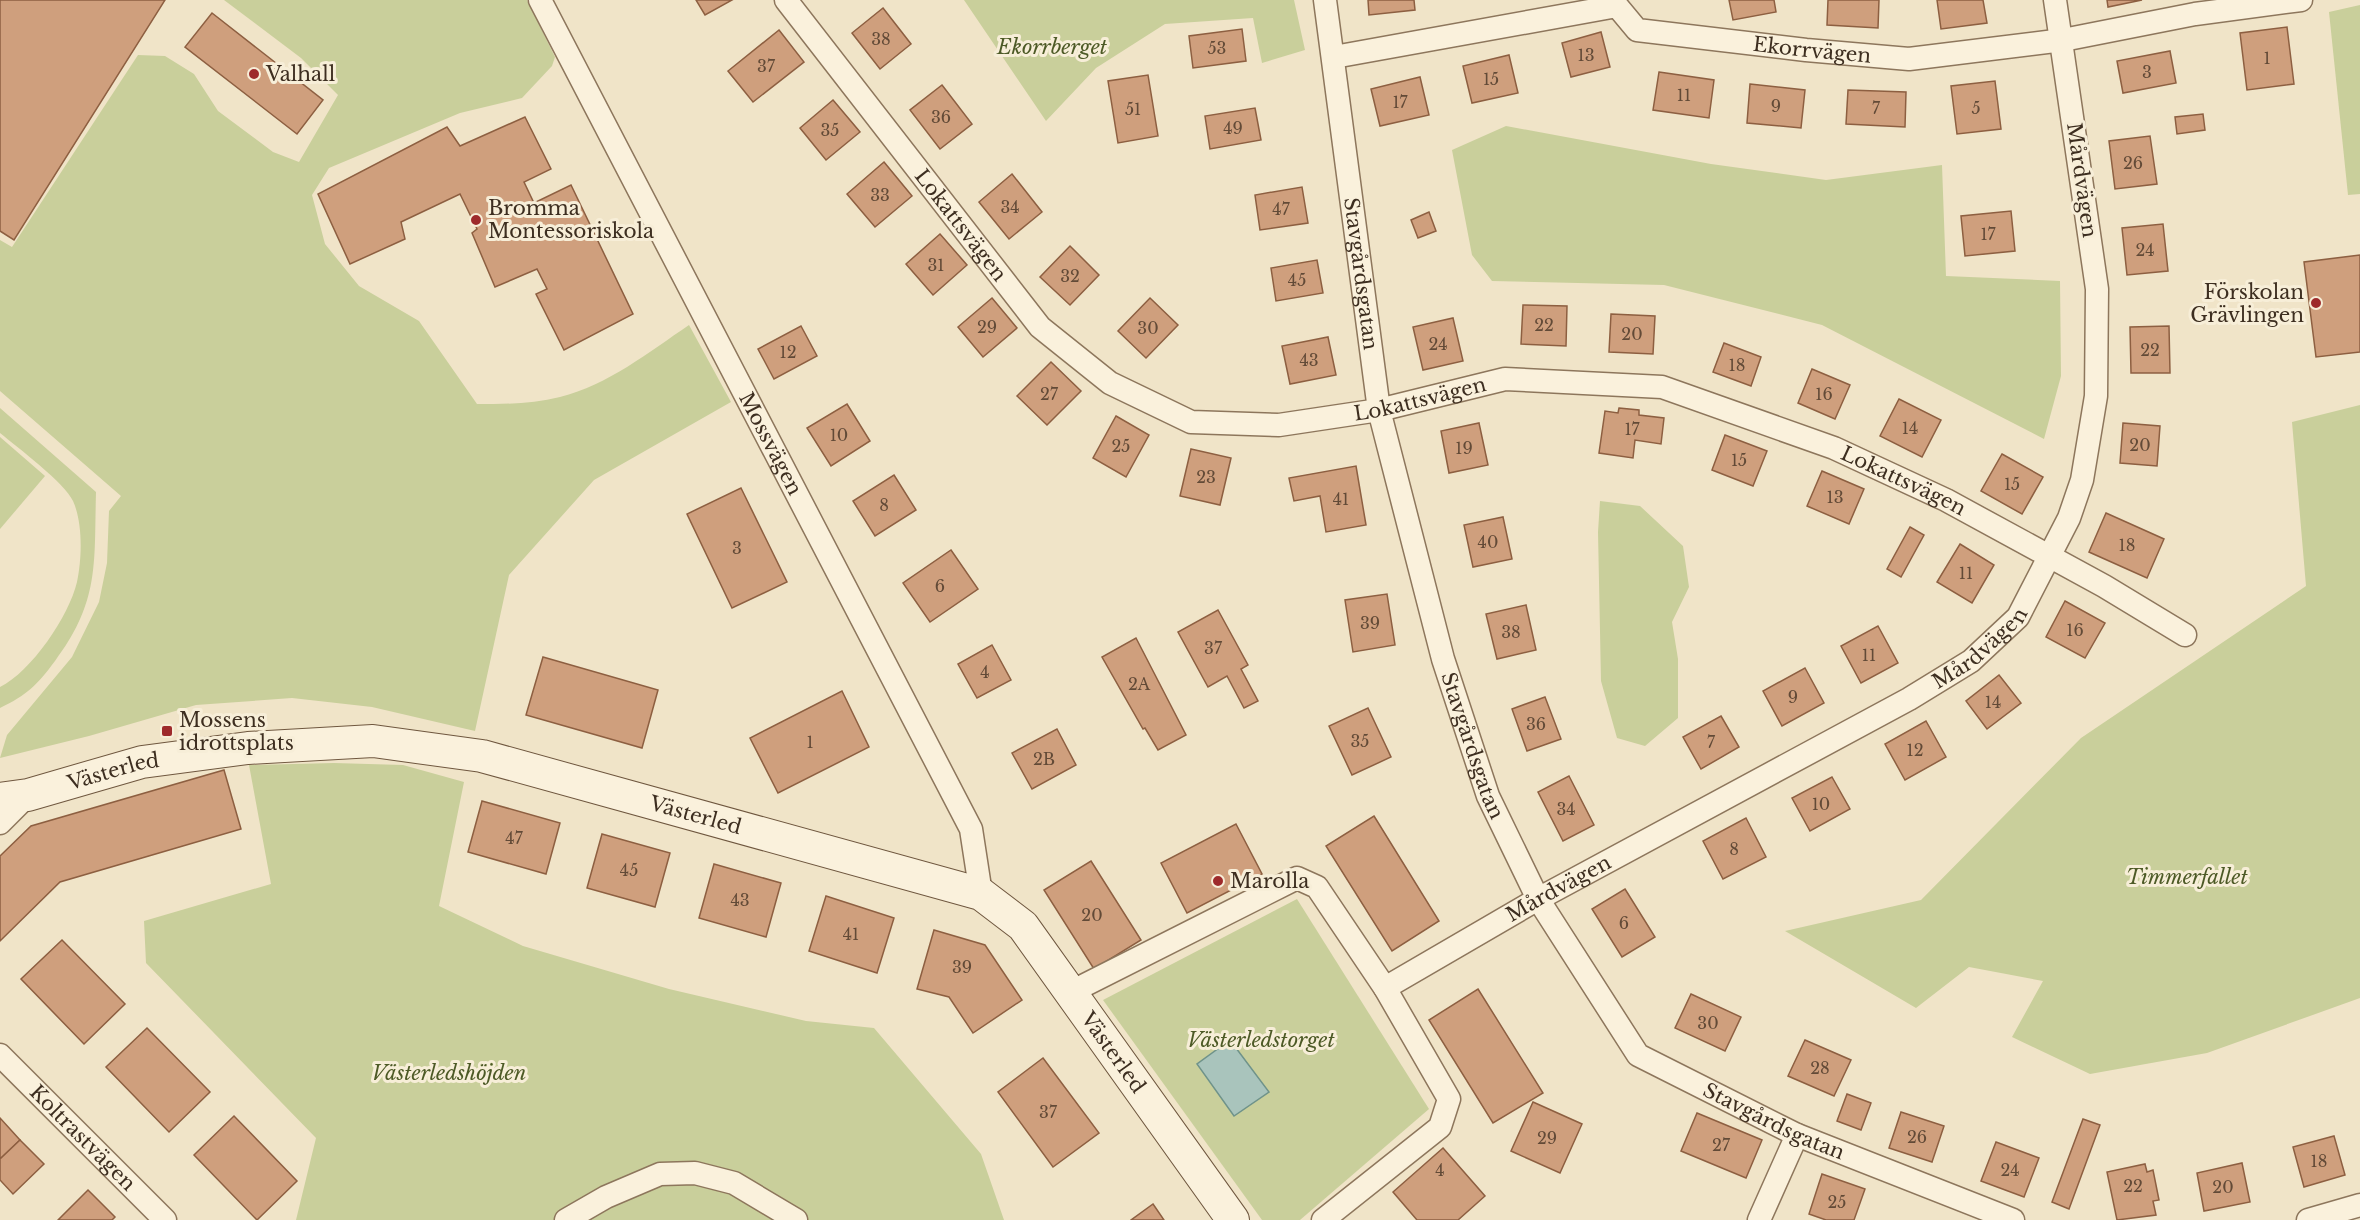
<svg xmlns="http://www.w3.org/2000/svg" width="2360" height="1220" font-family="'Libre Baskerville',serif">
	<rect width="100%" height="100%" fill="#f0e4c8"/>
	<g fill="#c9cf9b">
		<path d="M224 0H527L555 57 552 66 522 98 460 113 329 168 312 195 325 244 359 286 419 321 477 404C505 404 533 404 560 397 608 385 649 352 689 325L731 402 594 480 509 575 475 731 372 707 292 698 196 705 89 736 0 758 7 735 72 657 99 602 107 563 109 511 121 496 0 391V240L12 247 138 55 165 56 194 74 218 111 273 152 299 162 338 95 301 58Z"/>
		<path d="M964 0H1294L1305 50 1262 63 1253 18 1165 24 1096 68 1046 121Z"/>
		<path d="M2360 5V194L2348 195 2329 12Z"/>
		<path d="M1506 126 1711 164 1826 180 1942 165 1946 276 2060 281 2061 376 2044 439 1822 325 1664 285 1492 281 1472 255 1452 150Z"/>
		<path d="M2360 405V998L2207 1053 2090 1074 2012 1037 2043 981 1969 967 1916 1008 1785 931 1921 900 2081 738 2306 586 2292 422Z"/>
		<path d="M0 408 96 492C94 563 100 601 55 661 37 685 27 695 0 708V687C31 672 69 616 77 582 82 559 83 523 73 501 65 483 17 447 0 433Z"/>
		<path d="M0 437 45 476 0 529Z"/>
		<path d="M1600 501 1640 506 1683 546 1689 587 1672 622 1678 659V718L1645 746 1617 738 1601 681 1598 532Z"/>
		<path d="M334 763 403 765 464 782 439 906 523 946 669 989 806 1021 874 1028 981 1154 1004 1220H296L316 1138 146 963 144 921 271 884 249 765Z"/>
		<path d="M1297 899 1429 1109 1300 1220H1262L1103 1000Z"/>
	</g>
	<path fill="#a9c4bc" stroke="#6f938a" stroke-width="1.5" d="M1230 1040 1269 1092 1234 1116 1197 1064Z"/>
	<g fill="#cf9f7d" stroke="#8d5f41" stroke-width="1.5">
		<path d="M0 0H165L14 240 0 231Z"/>
		<path d="M696 0H732L705 15Z"/>
		<path d="M1368 0H1414L1415 10 1369 15Z"/>
		<path d="M1729 0H1774L1776 12 1733 20Z"/>
		<path d="M1828 0H1879L1878 28 1827 25Z"/>
		<path d="M1937 0H1983L1987 23 1941 29Z"/>
		<path d="M2107 0H2142L2108 7Z"/>
		<path d="M883 8 911 44 880 69 852 33Z"/>
		<path d="M212 13 323 100 297 134 185 47Z"/>
		<path d="M2287 27 2294 84 2247 90 2240 33Z"/>
		<path d="M1242 29 1246 61 1193 68 1189 36Z"/>
		<path d="M779 30 804 62 753 102 728 71Z"/>
		<path d="M1601 32 1610 67 1571 77 1562 43Z"/>
		<path d="M2170 51 2176 83 2123 93 2117 61Z"/>
		<path d="M1509 55 1518 93 1472 103 1463 66Z"/>
		<path d="M1659 72 1714 80 1709 118 1653 110Z"/>
		<path d="M1148 75 1158 136 1118 143 1108 81Z"/>
		<path d="M1420 77 1429 115 1380 126 1371 89Z"/>
		<path d="M1995 81 2001 129 1957 134 1951 86Z"/>
		<path d="M1750 84 1805 90 1801 128 1747 123Z"/>
		<path d="M942 85 972 124 940 149 910 110Z"/>
		<path d="M1848 90 1906 92 1905 127 1846 124Z"/>
		<path d="M833 100 860 132 826 160 800 128Z"/>
		<path d="M1255 108 1261 140 1210 149 1205 116Z"/>
		<path d="M2203 114 2205 130 2177 134 2175 117Z"/>
		<path d="M525 117 551 169 524 182 534 203 571 185 633 314 564 350 536 294 547 289 537 269 495 287 472 233 477 229 460 194 401 222 405 239 350 264 318 194 447 127 460 146Z"/>
		<path d="M2150 136 2157 184 2115 189 2109 141Z"/>
		<path d="M884 162 912 196 875 227 847 194Z"/>
		<path d="M1012 174 1042 212 1009 239 979 202Z"/>
		<path d="M1302 187 1308 223 1260 230 1255 195Z"/>
		<path d="M2011 211 2015 251 1965 256 1961 216Z"/>
		<path d="M1429 212 1436 231 1418 238 1411 220Z"/>
		<path d="M2163 224 2168 271 2127 275 2122 228Z"/>
		<path d="M940 234 967 265 933 295 906 264Z"/>
		<path d="M1070 246 1099 275 1070 305 1040 277Z"/>
		<path d="M2360 255V352L2316 357 2304 262Z"/>
		<path d="M1317 260 1323 293 1276 301 1271 268Z"/>
		<path d="M992 298 1017 328 983 357 958 327Z"/>
		<path d="M1150 298 1178 325 1146 358 1118 331Z"/>
		<path d="M1523 305 1567 306 1566 346 1521 344Z"/>
		<path d="M1611 314 1655 316 1653 354 1609 352Z"/>
		<path d="M1453 318 1463 361 1423 370 1413 327Z"/>
		<path d="M801 326 817 356 774 379 758 349Z"/>
		<path d="M2169 326 2170 373H2131L2130 327Z"/>
		<path d="M1328 337 1336 375 1290 384 1282 346Z"/>
		<path d="M1724 343 1761 357 1751 386 1713 372Z"/>
		<path d="M1051 362 1081 391 1047 425 1017 396Z"/>
		<path d="M1812 369 1850 385 1835 419 1798 403Z"/>
		<path d="M1899 399 1941 420 1922 457 1880 436Z"/>
		<path d="M847 404 870 441 831 466 807 428Z"/>
		<path d="M1619 408 1639 410V415L1664 418 1661 444 1635 440 1633 458 1599 453 1605 411 1618 413Z"/>
		<path d="M1116 416 1149 435 1126 477 1093 458Z"/>
		<path d="M1479 423 1488 465 1449 473 1441 431Z"/>
		<path d="M2123 423 2160 426 2157 466 2120 463Z"/>
		<path d="M1725 435 1767 451 1753 486 1712 470Z"/>
		<path d="M1191 449 1231 458 1220 505 1180 496Z"/>
		<path d="M2002 454 2043 477 2022 514 1981 491Z"/>
		<path d="M1356 466 1366 525 1326 532 1320 496 1294 501 1289 478Z"/>
		<path d="M1822 471 1864 489 1849 524 1807 506Z"/>
		<path d="M894 475 916 510 875 536 853 501Z"/>
		<path d="M741 488 787 582 732 608 687 514Z"/>
		<path d="M2106 513 2164 539 2147 578 2089 552Z"/>
		<path d="M1503 517 1512 559 1473 567 1464 525Z"/>
		<path d="M1910 527 1924 535 1901 577 1887 569Z"/>
		<path d="M1960 544 1994 565 1972 603 1937 582Z"/>
		<path d="M951 550 978 589 930 622 903 583Z"/>
		<path d="M1387 594 1395 645 1353 652 1345 600Z"/>
		<path d="M2065 601 2105 623 2085 658 2046 637Z"/>
		<path d="M1526 605 1536 650 1497 659 1486 614Z"/>
		<path d="M1218 610 1248 665 1241 669 1258 701 1244 708 1227 676 1208 687 1178 632Z"/>
		<path d="M1878 626 1898 663 1861 683 1841 646Z"/>
		<path d="M1136 638 1186 735 1158 750 1145 728 1143 729 1102 657Z"/>
		<path d="M992 645 1011 680 977 698 958 664Z"/>
		<path d="M543 657 658 690 642 748 526 715Z"/>
		<path d="M1805 668 1824 703 1782 726 1763 691Z"/>
		<path d="M1999 675 2021 703 1987 729 1966 701Z"/>
		<path d="M842 691 869 747 778 793 750 738Z"/>
		<path d="M1545 697 1561 739 1527 751 1512 709Z"/>
		<path d="M1368 708 1391 757 1352 775 1329 726Z"/>
		<path d="M1721 716 1739 747 1701 769 1683 737Z"/>
		<path d="M1926 721 1946 757 1905 780 1885 744Z"/>
		<path d="M1057 729 1076 765 1032 789 1012 753Z"/>
		<path d="M224 770 241 829 60 882 0 941V856L31 826Z"/>
		<path d="M1569 776 1594 825 1563 841 1538 792Z"/>
		<path d="M1832 777 1850 809 1810 831 1792 798Z"/>
		<path d="M482 801 560 823 546 874 468 852Z"/>
		<path d="M1374 816 1439 921 1392 951 1326 846Z"/>
		<path d="M1746 818 1766 857 1723 879 1703 841Z"/>
		<path d="M1236 824 1262 874 1187 913 1161 863Z"/>
		<path d="M602 834 670 853 655 907 587 888Z"/>
		<path d="M1091 861 1141 940 1094 969 1044 890Z"/>
		<path d="M714 864 781 883 766 937 699 918Z"/>
		<path d="M1625 889 1655 937 1622 957 1592 909Z"/>
		<path d="M826 896 894 918 877 973 809 951Z"/>
		<path d="M934 930 985 945 1022 1000 973 1033 949 997 917 989Z"/>
		<path d="M62 940 125 1004 84 1044 21 979Z"/>
		<path d="M1478 989 1543 1093 1493 1123 1429 1020Z"/>
		<path d="M1691 994 1741 1017 1725 1051 1675 1028Z"/>
		<path d="M147 1028 210 1092 169 1132 106 1067Z"/>
		<path d="M1805 1040 1851 1060 1834 1096 1788 1076Z"/>
		<path d="M1043 1058 1099 1133 1053 1167 998 1092Z"/>
		<path d="M1847 1094 1871 1103 1861 1130 1837 1121Z"/>
		<path d="M1533 1102 1582 1124 1560 1173 1511 1151Z"/>
		<path d="M1901 1112 1944 1126 1932 1162 1889 1148Z"/>
		<path d="M1697 1113 1762 1140 1746 1178 1681 1151Z"/>
		<path d="M234 1116 297 1181 257 1220 194 1155Z"/>
		<path d="M0 1118 20 1140 0 1159Z"/>
		<path d="M2083 1119 2100 1125 2069 1209 2052 1202Z"/>
		<path d="M2334 1136 2345 1175 2304 1187 2293 1147Z"/>
		<path d="M20 1140 44 1164 13 1194 0 1180V1159Z"/>
		<path d="M1996 1142 2039 1158 2024 1197 1981 1181Z"/>
		<path d="M1443 1148 1485 1196 1458 1220H1417L1393 1192Z"/>
		<path d="M2242 1163 2250 1202 2204 1211 2197 1173Z"/>
		<path d="M2145 1164 2147 1172 2153 1170 2159 1200 2153 1201 2156 1215 2117 1220 2107 1172Z"/>
		<path d="M1822 1174 1865 1189 1854 1220H1826L1809 1214Z"/>
		<path d="M88 1190 115 1217 112 1220H58Z"/>
		<path d="M1153 1204 1164 1220H1131Z"/>
	</g>
	<g fill="none" stroke-linecap="round" stroke-linejoin="round">
		<g stroke="#8d765c" stroke-width="25">
			<g id="street">
				<path id="s1" d="M540 0 971 829 981 894"/>
				<path id="s2" d="M786 0 1040 327 1110 383 1191 422 1279 425 1379 410 1505 379 1662 387 1834 448 1946 500 2104 586 2185 635"/>
				<path id="s3" d="M1325 0 1379 410 1443 659 1488 796 1538 899 1638 1055 1797 1135 2013 1220"/>
				<path id="s4" d="M1334 57 1617 6 1637 30 1806 50 1909 59 2063 40 2195 14 2301 0"/>
				<path d="M0 823 28 795"/>
				<path id="s5" d="M1385 988 1538 899 1909 699 1971 661 2018 617 2069 518 2082 480 2096 396 2097 289 2055 0"/>
				<path d="M1071 992 1297 878 1317 887 1385 988 1449 1099 1440 1127 1323 1220"/>
				<path id="s6" d="M0 1055 165 1220"/>
				<path d="M566 1220 606 1197 660 1174 695 1173 734 1183 796 1220"/>
				<path d="M1759 1220 1797 1135"/>
				<path d="M2308 1220 2360 1205"/>
			</g>
		</g>
		<g stroke="#6f573f" stroke-width="34">
			<g id="secondary">
				<path id="s7" d="M0 799 28 795 142 762 248 748 373 741 482 756 981 894 1023 926 1233 1220"/>
			</g>
		</g>
		<use href="#street" stroke="#faf1dc" stroke-width="22"/>
		<use href="#secondary" stroke="#faf1dc" stroke-width="32"/>
	</g>
	<g fill="#9e2a2b" stroke="#f7eed8" stroke-width="2">
		<circle cx="254" cy="74" r="6"/>
		<circle cx="476" cy="220" r="6"/>
		<circle cx="2316" cy="303" r="6"/>
		<rect x="161" y="725" width="12" height="12" rx="3"/>
		<circle cx="1218" cy="881" r="6"/>
	</g>
	<g text-anchor="middle" dominant-baseline="central" stroke-width="6" stroke-linejoin="round" paint-order="stroke">
		<g font-size="16" fill="#624a37">
			<text x="881" y="39">38</text>
			<text x="1217" y="48">53</text>
			<text x="1586" y="55">13</text>
			<text x="2267" y="58">1</text>
			<text x="766" y="66">37</text>
			<text x="2147" y="72">3</text>
			<text x="1491" y="79">15</text>
			<text x="1684" y="95">11</text>
			<text x="1400" y="102">17</text>
			<text x="1776" y="106">9</text>
			<text x="1876" y="108">7</text>
			<text x="1976" y="108">5</text>
			<text x="1133" y="109">51</text>
			<text x="941" y="117">36</text>
			<text x="1233" y="128">49</text>
			<text x="830" y="130">35</text>
			<text x="2133" y="163">26</text>
			<text x="880" y="195">33</text>
			<text x="1010" y="207">34</text>
			<text x="1281" y="209">47</text>
			<text x="1988" y="234">17</text>
			<text x="2145" y="250">24</text>
			<text x="936" y="265">31</text>
			<text x="1070" y="276">32</text>
			<text x="1297" y="280">45</text>
			<text x="1544" y="325">22</text>
			<text x="987" y="327">29</text>
			<text x="1148" y="328">30</text>
			<text x="1632" y="334">20</text>
			<text x="1438" y="344">24</text>
			<text x="2150" y="350">22</text>
			<text x="788" y="352">12</text>
			<text x="1309" y="360">43</text>
			<text x="1737" y="365">18</text>
			<text x="1049" y="394">27</text>
			<text x="1824" y="394">16</text>
			<text x="1910" y="428">14</text>
			<text x="1632" y="429">17</text>
			<text x="839" y="435">10</text>
			<text x="2140" y="445">20</text>
			<text x="1121" y="446">25</text>
			<text x="1464" y="448">19</text>
			<text x="1739" y="460">15</text>
			<text x="1206" y="477">23</text>
			<text x="2012" y="484">15</text>
			<text x="1835" y="497">13</text>
			<text x="1341" y="499">41</text>
			<text x="884" y="505">8</text>
			<text x="1488" y="542">40</text>
			<text x="2127" y="545">18</text>
			<text x="737" y="548">3</text>
			<text x="1966" y="573">11</text>
			<text x="940" y="586">6</text>
			<text x="1370" y="623">39</text>
			<text x="2075" y="630">16</text>
			<text x="1511" y="632">38</text>
			<text x="1213" y="648">37</text>
			<text x="1869" y="655">11</text>
			<text x="985" y="672">4</text>
			<text x="1139" y="684">2A</text>
			<text x="1793" y="697">9</text>
			<text x="1993" y="702">14</text>
			<text x="1536" y="724">36</text>
			<text x="1360" y="741">35</text>
			<text x="810" y="742">1</text>
			<text x="1711" y="742">7</text>
			<text x="1915" y="750">12</text>
			<text x="1044" y="759">2B</text>
			<text x="1821" y="804">10</text>
			<text x="1566" y="809">34</text>
			<text x="514" y="838">47</text>
			<text x="1734" y="849">8</text>
			<text x="629" y="870">45</text>
			<text x="740" y="900">43</text>
			<text x="1092" y="915">20</text>
			<text x="1624" y="923">6</text>
			<text x="851" y="934">41</text>
			<text x="962" y="967">39</text>
			<text x="1708" y="1023">30</text>
			<text x="1820" y="1068">28</text>
			<text x="1048" y="1112">37</text>
			<text x="1917" y="1137">26</text>
			<text x="1547" y="1138">29</text>
			<text x="1721" y="1145">27</text>
			<text x="2319" y="1161">18</text>
			<text x="1440" y="1170">4</text>
			<text x="2010" y="1170">24</text>
			<text x="2133" y="1186">22</text>
			<text x="2223" y="1187">20</text>
			<text x="1837" y="1202">25</text>
		</g>
		<g font-size="20" font-style="italic" fill="#4d5a26" stroke="#f7eed8">
			<text x="1052" y="47">Ekorrberget</text>
			<text x="2187" y="877">Timmerfallet</text>
			<text x="1261" y="1040">Västerledstorget</text>
			<text x="449" y="1073">Västerledshöjden</text>
		</g>
		<g font-size="20" fill="#3d2e20" stroke="#f7eed8">
			<text stroke="none"><textPath href="#s4" startOffset="495">Ekorrvägen</textPath></text>
			<text transform="translate(2082 180) rotate(82)">Mårdvägen</text>
			<text stroke="none"><textPath href="#s2" startOffset="285">Lokattsvägen</textPath></text>
			<text stroke="none"><textPath href="#s3" startOffset="276">Stavgårdsgatan</textPath></text>
			<text stroke="none"><textPath href="#s2" startOffset="825">Lokattsvägen</textPath></text>
			<text stroke="none"><textPath href="#s1" startOffset="500">Mossvägen</textPath></text>
			<text stroke="none"><textPath href="#s2" startOffset="1329">Lokattsvägen</textPath></text>
			<text stroke="none"><textPath href="#s5" startOffset="686">Mårdvägen</textPath></text>
			<text stroke="none"><textPath href="#s3" startOffset="762">Stavgårdsgatan</textPath></text>
			<text stroke="none"><textPath href="#s7" startOffset="117">Västerled</textPath></text>
			<text stroke="none"><textPath href="#s7" startOffset="711">Västerled</textPath></text>
			<text stroke="none"><textPath href="#s5" startOffset="200">Mårdvägen</textPath></text>
			<text stroke="none"><textPath href="#s7" startOffset="1215">Västerled</textPath></text>
			<text stroke="none"><textPath href="#s3" startOffset="1266">Stavgårdsgatan</textPath></text>
			<text stroke="none"><textPath href="#s6" startOffset="117">Koltrastvägen</textPath></text>
		</g>
		<g font-size="20" fill="#3d2e20" stroke="#f7eed8" text-anchor="start">
			<text x="266" y="74">Valhall</text>
			<text x="488" y="208">Bromma<tspan x="488" dy="23">Montessoriskola</tspan></text>
			<text x="2304" y="292" text-anchor="end">Förskolan<tspan x="2304" dy="23">Grävlingen</tspan></text>
			<text x="179" y="720">Mossens<tspan x="179" dy="23">idrottsplats</tspan></text>
			<text x="1230" y="881">Marolla</text>
		</g>
	</g>
</svg>
